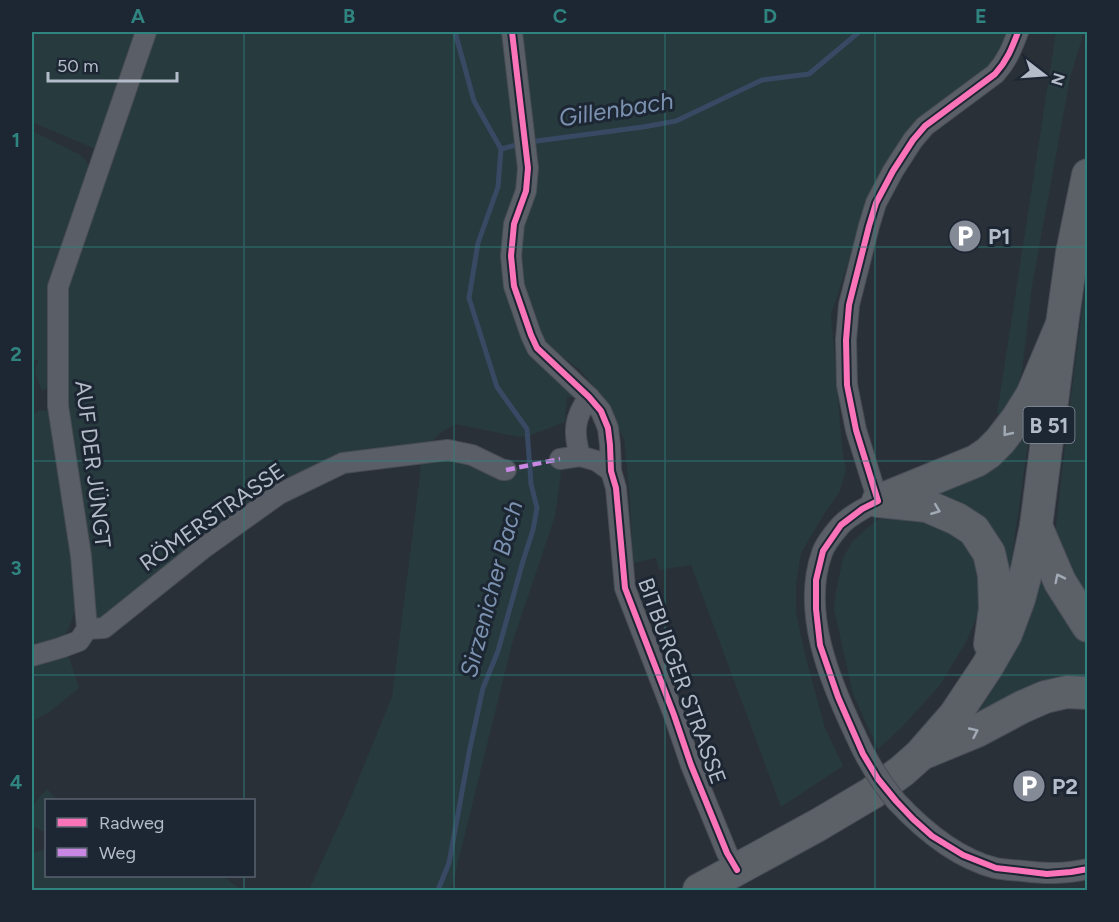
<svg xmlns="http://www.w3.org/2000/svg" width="1119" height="922" font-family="Figtree,sans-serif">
	<rect width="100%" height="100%" fill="#2a3038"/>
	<g fill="#273a3e">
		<path d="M32 32H1009L1001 54 867 203 831 315 842 447 846 470 840 491 821 519 801 553 796 584V612L806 659 825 728 843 766 781 807 691 565 659 570 656 558 633 563 630 499 624 439 605 401 597 390 579 369 560 355 551 360 589 397H567L565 422 529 436 519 437 456 424 440 433 426 448 331 458 87 629 58 406V287L105 153 32 122Z"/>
		<path d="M1056 32H1084L1070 78 1032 286 1022 371 1016 393 1007 414H997Z"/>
		<path d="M32 131 79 154 87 162 90 174 53 286 52 385 42 391 35 373 38 360H32Z"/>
		<path d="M1087 273V609L1055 536 1069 412Z"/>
		<path d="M40 410 49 411 53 416 77 595C75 610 71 635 56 642 49 645 39 645 32 646V415Z"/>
		<path d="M1019 433 1028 442 1012 556 1008 577 918 492Z"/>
		<path d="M450 455 506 470 560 459 561 473 555 516 512 644 451 890H309L347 807 392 697 420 475 421 458Z"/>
		<path d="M895 514 950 524 978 557 981 607 967 640 940 685 901 728 878 749 853 694 834 609 836 592 843 558 852 542 866 529 879 519Z"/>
		<path d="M1044 571 1087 635V683L972 720C1006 675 1028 625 1044 571Z"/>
		<path d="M68 655 79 688 48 713 32 721V664Z"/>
		<path d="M47 789 58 800H46V833L37 828 32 827C31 806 33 804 47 789Z"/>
		<path d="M46 849V876H220L228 880 242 890H32V853Z"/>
	</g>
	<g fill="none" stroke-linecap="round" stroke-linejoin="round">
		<g stroke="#384963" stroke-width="5">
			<path d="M529 142 643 127 676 121 762 80 809 74 859 32"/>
			<path d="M501 149 520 144"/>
			<path d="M438 890 449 863 470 748 483 688 498 651 523 561 533 530 537 508 531 484 527 429 497 387 469 298 478 243 498 187 501 149 474 101 455 32"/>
		</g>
		<g stroke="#484c53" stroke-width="22">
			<g id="minor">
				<path d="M512 32 528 168 526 191 514 224 511 256 514 286 531 335 537 348 589 397 601 411 608 428 610 445 611 471 616 488 625 588 674 715 691 765 727 853 737 870"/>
				<path d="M580 456C573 432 574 418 589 397"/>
				<path d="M560 459 580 456 597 461 611 471"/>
				<path d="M87 629 81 556 58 406V287L146 32"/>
				<path d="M87 629 104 628 205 547 279 494 343 463 448 450 472 455 503 470H506"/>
				<path d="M32 656 60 648 79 641 87 629"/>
				<path d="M855 734C830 681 801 612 822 553 825 544 834 533 840 526 850 515 865 508 878 501L856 430 847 385 846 340 849 305 869 226 876 203 893 171 913 140 925 126 995 74C1007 61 1012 48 1018 32"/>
				<path d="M896 801C923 830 956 858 995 868 1004 870 1014 870 1023 871 1047 874 1063 874 1088 869"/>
			</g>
		</g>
		<g stroke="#484c55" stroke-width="34">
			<g id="primary">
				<path d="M878 501 976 461 988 453 1000 441 1017 419 1032 395 1062 324 1072 253 1088 175"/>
				<path d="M879 501 927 506 957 519 974 530 989 553 994 575 995 609 990 644"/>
				<path d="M1036 526 1060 582 1088 626"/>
				<path d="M926 752 977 731 1022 707 1045 697 1067 692 1088 693"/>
				<path d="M699 890 818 825 872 793 902 771 920 755 955 715 987 667 1006 634 1019 599 1027 569 1036 526 1062 324"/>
			</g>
		</g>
		<use href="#minor" stroke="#5a5e66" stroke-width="20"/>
		<use href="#primary" stroke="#5c6168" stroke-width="32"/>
		<g stroke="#484c53" stroke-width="22" stroke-linecap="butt">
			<path id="minor-bridge" d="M855 734C866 760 879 780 896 801"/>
		</g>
		<use href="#minor-bridge" stroke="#5a5e66" stroke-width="20"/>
		<path stroke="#c787e3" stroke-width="4.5" stroke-dasharray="9 4.5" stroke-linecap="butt" d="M506 470 560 459"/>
		<g stroke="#1d2633" stroke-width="10">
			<g id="cycleway">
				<path d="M512 32 528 168 526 191 514 224 511 256 514 286 531 335 537 348 589 397 601 411 608 428 610 445 611 471 616 488 625 588 674 715 691 765 727 853 737 870"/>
				<path d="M1018 32C1012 48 1007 61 995 74L925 126 913 140 893 171 876 203 869 226 849 305 846 340 847 385 856 430 878 501 862 509 841 525 823 551 816 580V609L820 645 838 697 863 754 878 779 896 801 913 819 932 836 963 855 996 868 1047 874 1071 872 1088 869"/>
			</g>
		</g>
		<use href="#cycleway" stroke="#fb73b8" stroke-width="6"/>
	</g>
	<defs><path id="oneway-chevron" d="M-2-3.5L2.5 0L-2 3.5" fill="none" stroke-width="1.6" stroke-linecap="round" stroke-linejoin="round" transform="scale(1.5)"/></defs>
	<g stroke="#a2aab6">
		<use href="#oneway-chevron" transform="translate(1007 432) rotate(129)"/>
		<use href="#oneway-chevron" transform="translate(936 510) rotate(22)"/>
		<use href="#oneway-chevron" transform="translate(1059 578) rotate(-116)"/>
		<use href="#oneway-chevron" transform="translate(974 732) rotate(-25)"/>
	</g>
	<path fill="none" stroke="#308480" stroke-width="1.5" stroke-opacity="0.55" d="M244 32V800M454 32V890M665 32V890M875 32V890M32 247H1088M32 461H1088M32 675H1088M244 876V890"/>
	<defs>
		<g id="parking-disc" transform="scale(1.725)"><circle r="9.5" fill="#848b96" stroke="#1d2633"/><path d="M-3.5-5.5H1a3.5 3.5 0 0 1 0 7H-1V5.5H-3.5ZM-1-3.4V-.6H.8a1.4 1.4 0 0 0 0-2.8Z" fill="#fff"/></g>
	</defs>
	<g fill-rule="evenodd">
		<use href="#parking-disc" x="965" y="236"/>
		<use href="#parking-disc" x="1029" y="786"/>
	</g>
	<g text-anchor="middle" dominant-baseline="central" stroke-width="6" stroke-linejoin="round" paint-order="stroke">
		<rect fill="#1d2633" stroke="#878f9c" stroke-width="1.5" x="1023.5" y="407" width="51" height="36" rx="4.5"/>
		<g font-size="21" font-weight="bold" fill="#b4bcc9">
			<text x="1049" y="425">B 51</text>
		</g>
		<g font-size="22" font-weight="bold" fill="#b4bcc9" stroke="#1d2633" text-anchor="start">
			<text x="988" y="236">P1</text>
			<text x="1052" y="786">P2</text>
		</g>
		<g font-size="22" fill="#b4bcc9" stroke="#1d2633">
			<text transform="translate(93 464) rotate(83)">AUF DER JÜNGT</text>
			<text transform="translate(212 517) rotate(-35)">RÖMERSTRASSE</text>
			<text transform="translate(682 681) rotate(70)">BITBURGER STRASSE</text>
		</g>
		<g font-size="24" font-style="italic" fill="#7c92b1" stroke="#1d2633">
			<text transform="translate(616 109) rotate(-9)">Gillenbach</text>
			<text transform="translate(491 589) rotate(-75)">Sirzenicher Bach</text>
		</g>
	</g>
	<rect width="1119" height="922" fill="none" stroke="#1d2633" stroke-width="66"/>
	<rect x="45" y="799" width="210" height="78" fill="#1d2633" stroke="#59626f" stroke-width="1.5"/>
	<rect x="57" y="818" width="30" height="9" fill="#fb73b8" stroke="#59626f" stroke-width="1.5"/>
	<text x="99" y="829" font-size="18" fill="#b4bcc9">Radweg</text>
	<rect x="57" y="848" width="30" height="9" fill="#c787e3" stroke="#59626f" stroke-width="1.5"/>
	<text x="99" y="859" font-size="18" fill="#b4bcc9">Weg</text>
	<g transform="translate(1044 75) rotate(107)" stroke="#1d2633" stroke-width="4.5" paint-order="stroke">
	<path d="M0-4.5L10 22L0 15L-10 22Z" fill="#b4bcc9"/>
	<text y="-9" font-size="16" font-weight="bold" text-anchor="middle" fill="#b4bcc9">N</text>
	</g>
	<path d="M48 72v9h129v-9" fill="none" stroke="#b4bcc9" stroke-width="3"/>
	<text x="57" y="72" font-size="18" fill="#b4bcc9" stroke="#1d2633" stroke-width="4.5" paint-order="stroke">50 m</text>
	<rect x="33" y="33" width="1053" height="856" fill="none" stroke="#308480" stroke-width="2"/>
	<g font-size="20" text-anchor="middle" font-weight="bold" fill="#308480">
		<text x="138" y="23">A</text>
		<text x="349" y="23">B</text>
		<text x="560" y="23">C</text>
		<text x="770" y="23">D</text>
		<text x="981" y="23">E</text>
		<text x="16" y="147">1</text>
		<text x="16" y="361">2</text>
		<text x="16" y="575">3</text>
		<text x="16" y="789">4</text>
	</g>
</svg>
